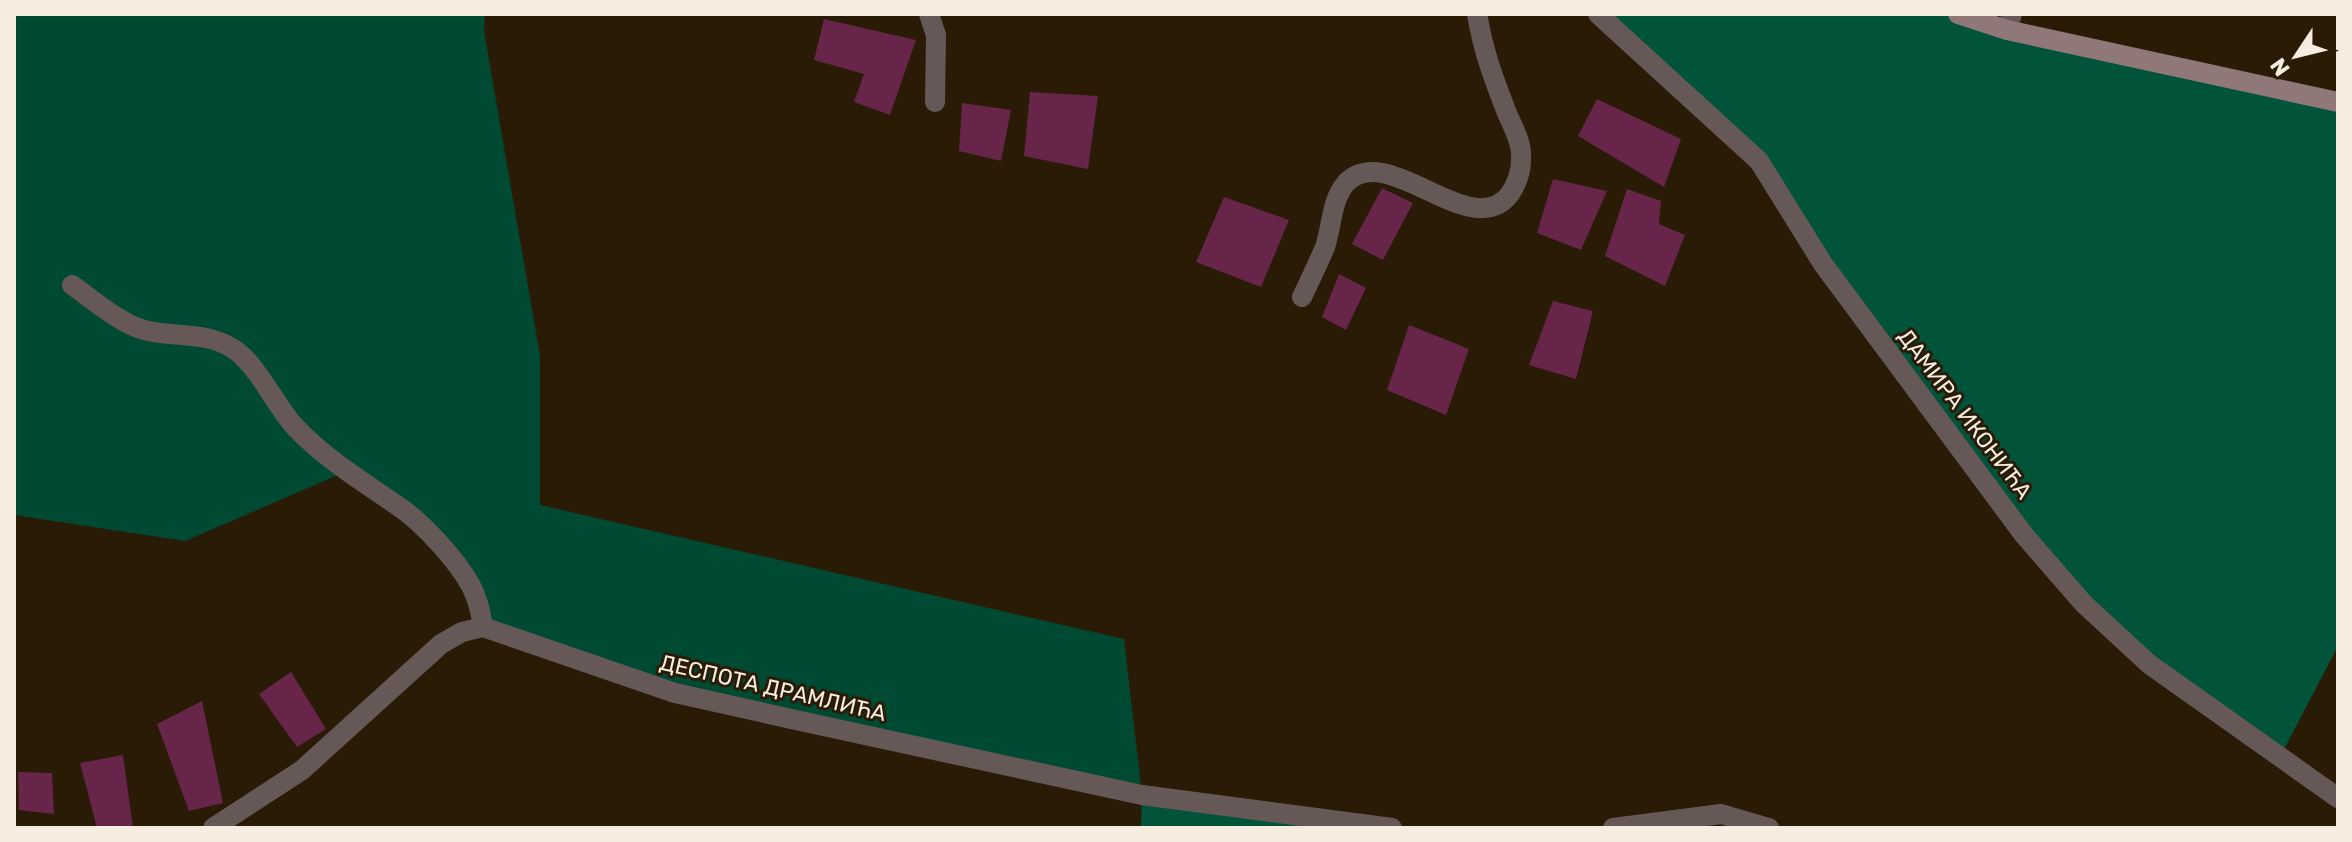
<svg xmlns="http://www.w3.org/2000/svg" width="2352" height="842" font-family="Rubik,sans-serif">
	<rect width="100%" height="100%" fill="#2a1b06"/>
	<path fill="#004a33" d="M14 14H485L484 31 540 356V505L1124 639 1142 795 805 722 483 627 456 565 345 472 185 541 14 515Z"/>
	<g fill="#01533a">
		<path d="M1598 14H1966L2338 102V646L2280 757 2084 604 1759 161Z"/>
		<path d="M1142 795 1392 828H1141Z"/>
	</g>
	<g fill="#662549">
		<path d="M824 19 916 40 890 115 854 102 864 74 814 60Z"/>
		<path d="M1030 92 1098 96 1088 169 1024 156Z"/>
		<path d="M1597 99 1681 139 1664 187 1578 136Z"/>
		<path d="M962 103 1011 110 1001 161 959 151Z"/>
		<path d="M1553 179 1607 191 1581 250 1537 233Z"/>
		<path d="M1382 188 1413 203 1383 260 1352 244Z"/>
		<path d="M1627 189 1661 201 1659 224 1685 235 1665 286 1605 256Z"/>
		<path d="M1224 197 1289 220 1261 287 1196 262Z"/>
		<path d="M1339 274 1366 288 1346 330 1322 317Z"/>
		<path d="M1553 301 1593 311 1576 379 1529 365Z"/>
		<path d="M1409 325 1469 349 1446 415 1387 390Z"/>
		<path d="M291 672 326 729 297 747 259 694Z"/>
		<path d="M202 701 223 803 189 811 157 724Z"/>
		<path d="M123 755 133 828H97L80 763Z"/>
		<path d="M18 772 52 773 54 814 19 810Z"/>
	</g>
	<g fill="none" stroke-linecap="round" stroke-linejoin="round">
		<g stroke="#665857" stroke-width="20">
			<path d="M929 14 936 35 935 102"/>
			<path d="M72 285C92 299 121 324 144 330 174 338 205 331 232 348 258 364 275 406 296 428 327 460 362 481 398 506 422 522 457 560 471 586 478 599 481 613 483 627"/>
			<path d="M1302 297C1310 280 1318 264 1325 247 1332 227 1331 200 1346 183 1388 139 1471 245 1510 194 1518 182 1522 169 1521 154 1521 139 1510 122 1505 108 1492 74 1483 50 1477 14"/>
		</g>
		<g stroke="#665857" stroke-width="20">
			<path d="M1598 14 1759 161 1823 264 2024 535 2084 604 2149 664 2338 798"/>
			<path d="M2007 30 2012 14"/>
			<path d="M213 828 302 770 441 644 462 632 483 627 675 693 805 722 1142 795 1392 828"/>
			<path d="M1613 828 1721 814 1769 828"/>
		</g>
		<path stroke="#8f7877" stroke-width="20" d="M1958 14 2007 30 2338 102"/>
	</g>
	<g text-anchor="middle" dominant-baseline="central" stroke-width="6" stroke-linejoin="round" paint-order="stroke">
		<g font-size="22" fill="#f6ecdf" stroke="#2a1b06">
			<text transform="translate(1965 414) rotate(53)">ДАМИРА ИКОНИЋА</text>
			<text transform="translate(773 688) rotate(13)">ДЕСПОТА ДРАМЛИЋА</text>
		</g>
	</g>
	<rect width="2352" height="842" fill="none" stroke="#f6ecdf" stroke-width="32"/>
	<g transform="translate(2296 56) rotate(235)" stroke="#2a1b06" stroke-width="6" paint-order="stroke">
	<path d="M0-6L14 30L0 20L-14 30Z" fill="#f6ecdf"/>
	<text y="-12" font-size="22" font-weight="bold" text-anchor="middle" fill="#f6ecdf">N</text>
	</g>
</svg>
